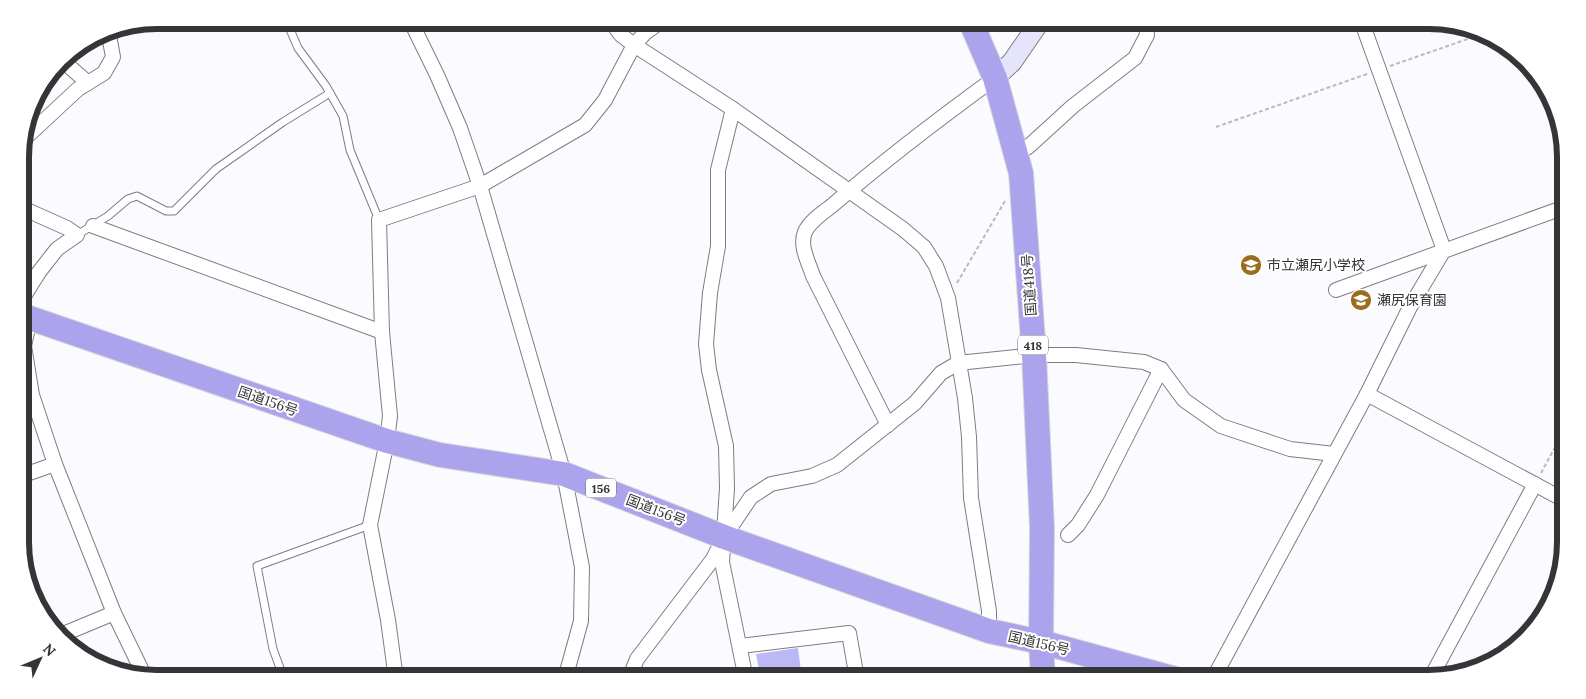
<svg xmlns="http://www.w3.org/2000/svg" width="1586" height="699" font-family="Lora,'Noto Sans JP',serif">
	<rect width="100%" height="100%" fill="#fbfbff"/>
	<path fill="#bcb8f5" d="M798 648 802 679H761L756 654Z"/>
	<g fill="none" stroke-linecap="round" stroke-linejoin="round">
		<g stroke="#7d7c84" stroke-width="9">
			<g id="lane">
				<path d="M286 20 298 48 326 86 343 116 350 150 379 220"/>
				<path d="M119 28H124L160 20"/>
				<path d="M77 235 108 216 128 199 137 196 166 211H174L216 169 283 122 330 93"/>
				<path d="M284 679 273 649 257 566 370 525"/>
			</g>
		</g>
		<g stroke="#7d7c84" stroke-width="16">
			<g id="street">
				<path d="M410 20 437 75 460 128 480 186 564 474 582 567 581 621 565 679"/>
				<path d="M663 20 645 33 634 45 733 109 903 229 924 247 936 266 948 298 965 398 969 437 971 498 989 611V631"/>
				<path d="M1361 20 1444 250"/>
				<path d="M62 60 88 83"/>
				<path d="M733 109 718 170V246L710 293 706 344 709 370 726 446 727 488 722 562 746 679"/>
				<path d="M22 141 78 89 104 73 113 57 108 30"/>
				<path d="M1016 154 1028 147 1073 106 1135 58 1147 35 1146 20"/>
				<path d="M20 207 67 228 77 235 57 249 39 272 21 301"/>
				<path d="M93 226 382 332"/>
				<path d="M1336 290 1565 207"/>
				<path d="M30 319 24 346 32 395 55 464 114 613 145 677"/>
				<path d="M1367 394 1566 501"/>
				<path d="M888 425 813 276C809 263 799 246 805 232 810 220 826 211 835 203 886 159 940 118 995 78"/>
				<path d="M21 476 55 464"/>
				<path d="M1068 535 1078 525 1097 495 1161 369"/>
				<path d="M61 635 114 613"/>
				<path d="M740 646 849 633 857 679"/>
				<path d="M396 679 388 620 370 525 387 441 390 416 382 332 379 220 480 186 585 125 605 100 634 45 621 35 610 20"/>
				<path d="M629 679 637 659 713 559 724 537 751 497 771 484 812 476 837 465 915 403 941 373 958 363 1034 355H1076L1144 362 1161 369 1184 400 1221 426 1290 449 1334 454"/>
				<path d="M1213 679 1367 394 1410 307 1444 250"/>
				<path d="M1430 679 1535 484"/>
			</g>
		</g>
		<g stroke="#7d7c84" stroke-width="21">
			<path id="secondary" d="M995 78 1012 62 1041 20"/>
		</g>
		<g stroke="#d7d7d7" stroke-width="26">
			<g id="highway">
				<path d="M970 20 995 78 1021 173 1034 355 1042 528 1041 642 1043 679"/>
				<path d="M21 315 387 441 440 455 564 474 724 537 989 631 1041 642 1176 679"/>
			</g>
		</g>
		<g stroke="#bababe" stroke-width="2" stroke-dasharray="4 2.5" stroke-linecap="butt">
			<path d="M1390 66 1485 33"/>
			<path d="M1216 127 1367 74"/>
			<path d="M957 283 1005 201"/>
			<path d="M1541 473 1566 427"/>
		</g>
		<use href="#lane" stroke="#fff" stroke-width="7"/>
		<use href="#street" stroke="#fff" stroke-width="14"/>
		<use href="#secondary" stroke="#e6e4fa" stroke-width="19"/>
		<use href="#highway" stroke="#aba4ed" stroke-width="24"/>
	</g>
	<defs>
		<g id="school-disc" transform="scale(1.125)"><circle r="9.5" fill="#996d1b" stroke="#fff"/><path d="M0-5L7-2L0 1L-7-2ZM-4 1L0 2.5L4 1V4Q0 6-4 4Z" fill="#fff"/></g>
	</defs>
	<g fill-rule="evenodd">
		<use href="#school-disc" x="1251" y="265"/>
		<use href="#school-disc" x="1361" y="300"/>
	</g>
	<g text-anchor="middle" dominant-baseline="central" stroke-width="4" stroke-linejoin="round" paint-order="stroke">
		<g fill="#fff" stroke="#727274" stroke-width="1">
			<rect x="1018" y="335.5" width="30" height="19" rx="4"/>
			<rect x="586" y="478.5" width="30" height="19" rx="4"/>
		</g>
		<g font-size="12" font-weight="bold" fill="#353538">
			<text x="1033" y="345">418</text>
			<text x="601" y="488">156</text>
		</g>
		<g font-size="14" fill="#353538" stroke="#fff" text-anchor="start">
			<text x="1267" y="265">市立瀬尻小学校</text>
			<text x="1377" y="300">瀬尻保育園</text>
		</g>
		<g font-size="14" fill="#353538" stroke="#fff">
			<text transform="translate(1029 285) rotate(-94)">国道418号</text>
			<text transform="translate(268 401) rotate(19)">国道156号</text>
			<text transform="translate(656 510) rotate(21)">国道156号</text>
			<text transform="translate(1039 643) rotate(13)">国道156号</text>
		</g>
	</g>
	<path d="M0 0H1586V699H0ZM157 29H1429A128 128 0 0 1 1557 157V542A128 128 0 0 1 1429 670H157A128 128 0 0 1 29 542V157A128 128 0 0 1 157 29Z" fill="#fff" fill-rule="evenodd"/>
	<path fill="none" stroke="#353538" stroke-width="6" d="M157 29H1429A128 128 0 0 1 1557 157V542A128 128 0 0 1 1429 670H157A128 128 0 0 1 29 542V157A128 128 0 0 1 157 29Z"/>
	<g transform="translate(40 659) rotate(46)" stroke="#ffffff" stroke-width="4" paint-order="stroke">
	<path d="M0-4L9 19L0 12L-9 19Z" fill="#353538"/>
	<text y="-8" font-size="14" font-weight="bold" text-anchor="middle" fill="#353538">N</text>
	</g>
</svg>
